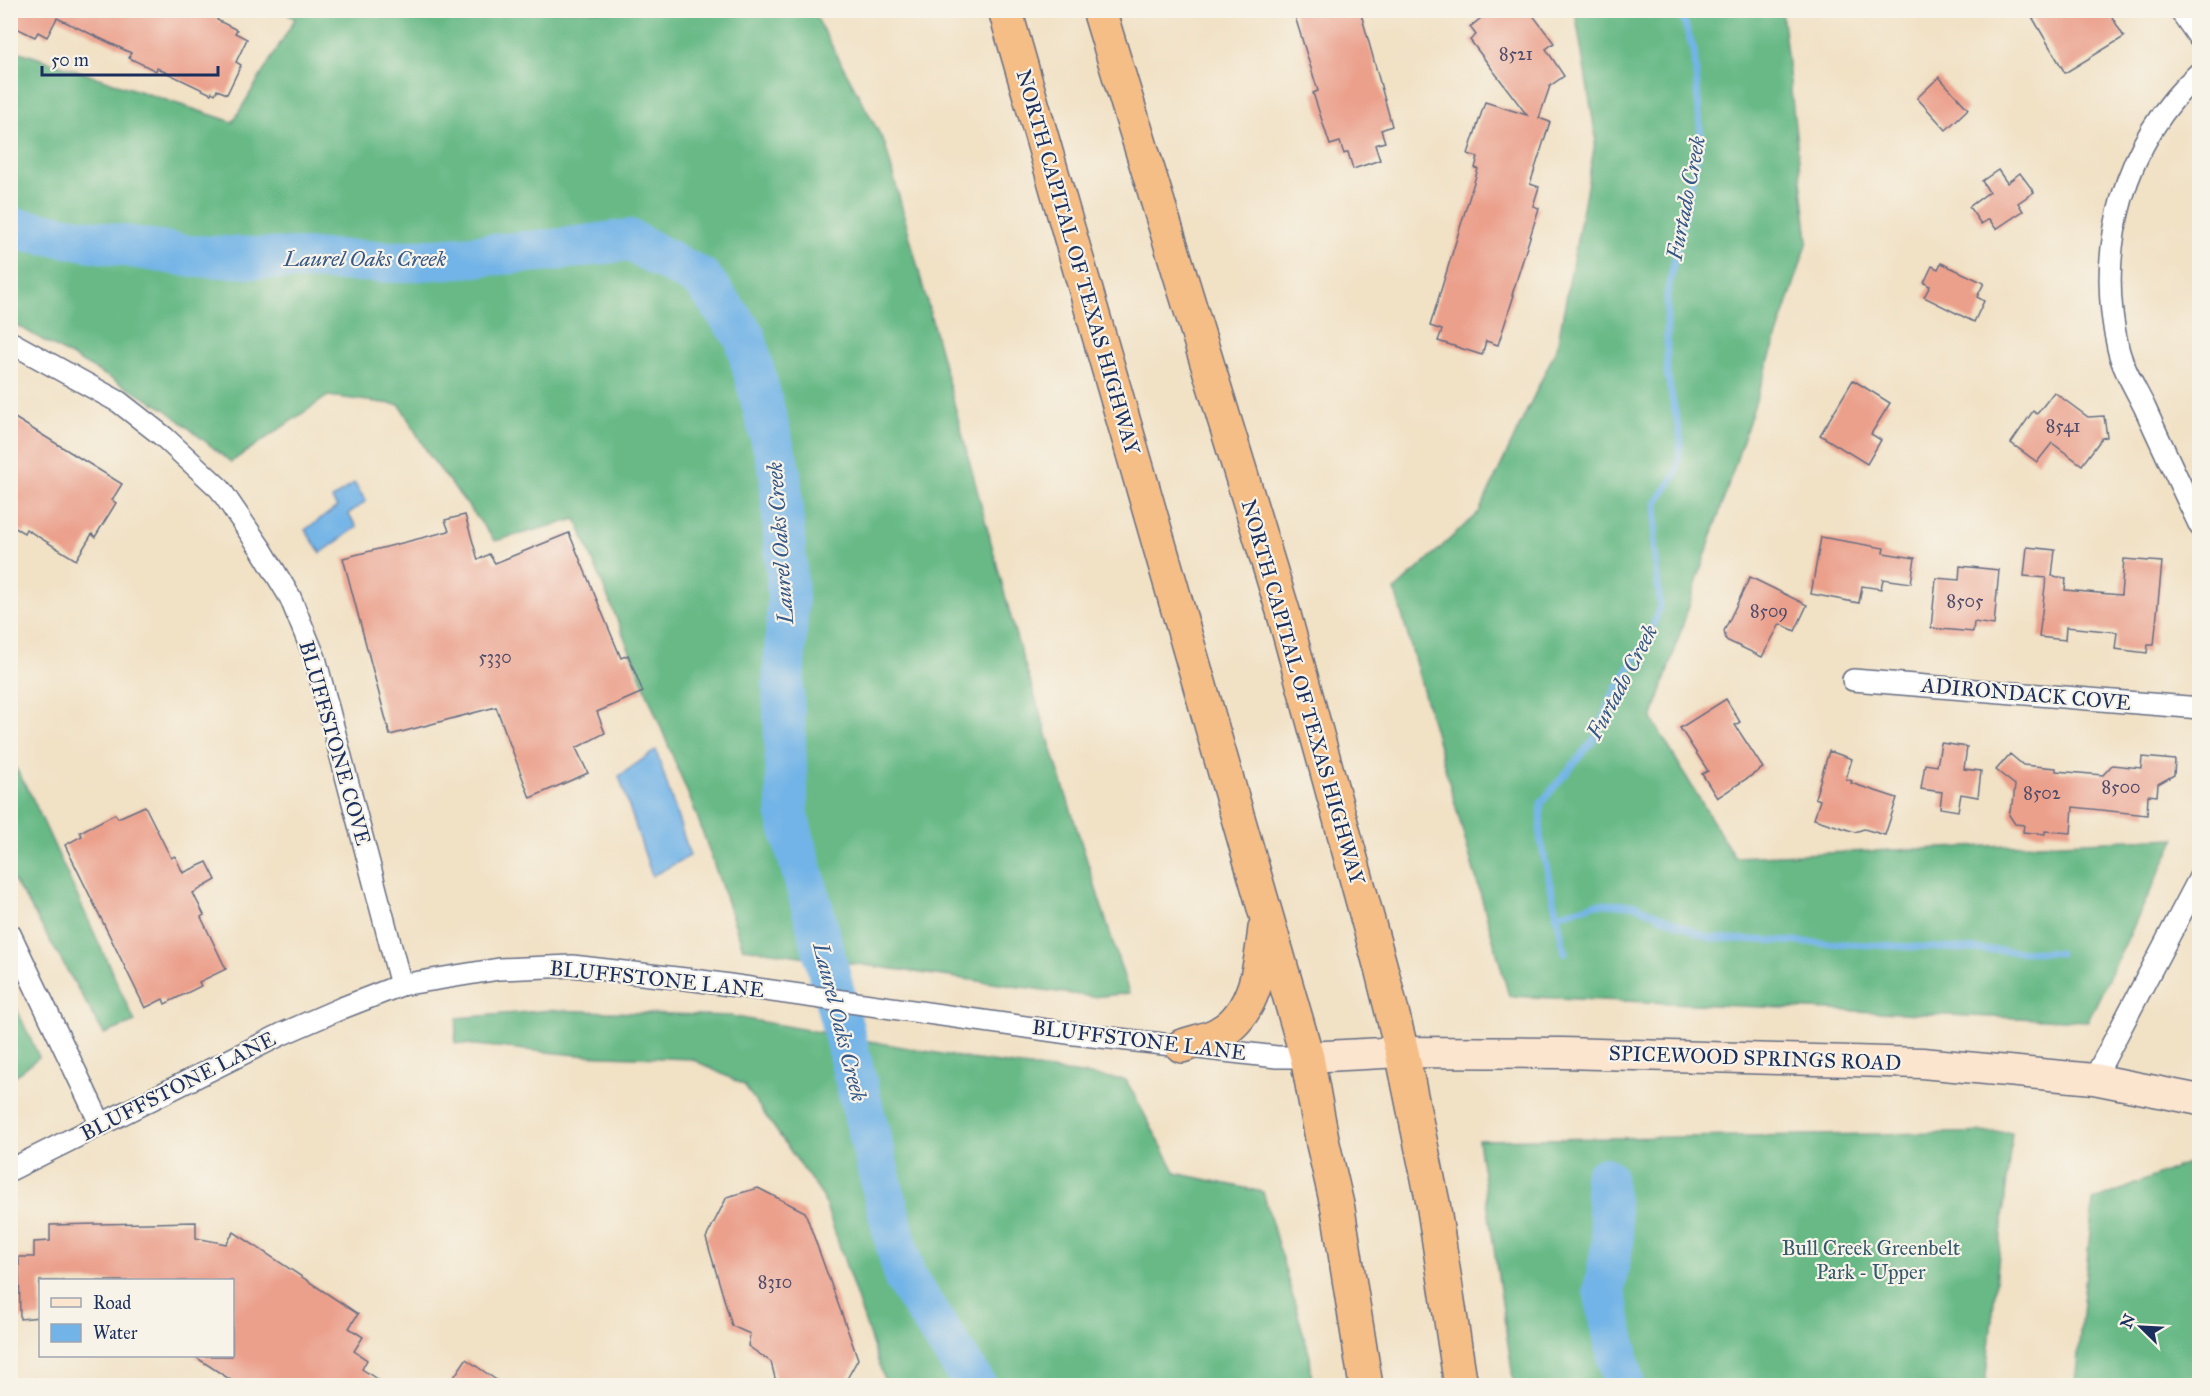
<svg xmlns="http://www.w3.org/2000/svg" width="2210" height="1396" font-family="'IM FELL Great Primer',serif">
	<rect width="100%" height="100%" fill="#f7f3e8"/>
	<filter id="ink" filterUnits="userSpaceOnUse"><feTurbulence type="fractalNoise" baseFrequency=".0167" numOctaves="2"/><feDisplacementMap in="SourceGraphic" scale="12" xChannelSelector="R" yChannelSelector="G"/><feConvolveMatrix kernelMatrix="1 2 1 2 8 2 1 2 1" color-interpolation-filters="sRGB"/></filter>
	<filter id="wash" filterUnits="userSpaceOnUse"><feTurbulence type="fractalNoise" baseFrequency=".008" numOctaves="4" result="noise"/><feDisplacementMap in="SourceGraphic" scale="24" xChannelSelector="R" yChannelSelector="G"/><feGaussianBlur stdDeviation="1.35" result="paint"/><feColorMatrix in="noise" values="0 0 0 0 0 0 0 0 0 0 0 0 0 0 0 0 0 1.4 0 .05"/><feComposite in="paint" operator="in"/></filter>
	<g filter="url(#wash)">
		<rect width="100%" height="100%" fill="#f1e1c5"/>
		<g fill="#67b986" stroke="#417472" stroke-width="1.5">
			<path d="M283 11H813L885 144 1017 640 1129 993 1093 997 743 948 697 816 576 519 495 541 429 455 400 405 328 396 231 462 165 409 11 322V49L233 122 295 19Z"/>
			<path d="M1575 11H1782L1808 241 1652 719 1734 857 2176 838 2088 1021 1509 996 1395 590 1479 512 1557 347 1596 138Z"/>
			<path d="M10 758 31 795 135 1022 104 1034 27 901 11 877Z"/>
			<path d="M11 997 39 1057 11 1079H10Z"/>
			<path d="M552 1010 730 1016 970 1059 1126 1080 1176 1173 1263 1192 1310 1357 1312 1385H886L823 1197 744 1085 692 1059 577 1055 455 1043 457 1018Z"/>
			<path d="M2012 1132 1985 1385H1514L1478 1140Z"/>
			<path d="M2187 1163 2199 1166V1385H2075L2093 1201Z"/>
			<path d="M11 1381 169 1384 170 1385 11 1386Z"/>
		</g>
		<g fill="#72b4e7" stroke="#4672a2" stroke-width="1.5">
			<path d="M354 483 366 501 348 514 357 527 321 553 305 530 337 507 332 499Z"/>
			<path d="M656 750 690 856 652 876 619 776Z"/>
		</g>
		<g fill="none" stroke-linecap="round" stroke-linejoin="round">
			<g stroke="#72b4e7" stroke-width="7">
				<path d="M1556 915 1596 904 1635 905 1709 938 2059 953"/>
				<path d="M1565 953 1540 837 1541 803 1596 737 1611 697 1651 633 1660 605 1654 550 1657 502 1676 474 1681 441 1667 373V294L1701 139 1694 51 1680 10"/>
			</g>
			<g stroke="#72b4e7" stroke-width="42">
				<path d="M10 228 189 256 396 262 554 250 629 240 702 279 745 337 780 472 788 598 783 688 788 819 817 925 905 1278 976 1386"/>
				<path d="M1605 1178 1613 1242 1604 1290 1624 1386"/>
			</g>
		</g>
		<g id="blocks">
			<g fill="#eba08c">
				<path d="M10 10H222L217 20 237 30 235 33 247 39 236 62 241 65 227 94 217 90 215 94 212 92 211 94 157 68 156 71 129 58 131 53 57 18 47 37 38 32 35 37 10 25Z"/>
				<path d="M1293 10H1360L1392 126 1381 130 1385 142 1375 145 1380 160 1353 169 1348 152 1344 154 1340 142 1330 145 1313 93 1318 91Z"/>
				<path d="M1491 10H1529L1554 43 1546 49 1564 76 1550 86 1539 118 1550 122 1530 184 1539 187 1533 206 1539 208 1512 295H1514L1498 345 1486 341 1482 355 1438 341 1442 330 1430 326 1478 169 1475 168 1478 157 1468 154 1485 102 1527 115 1470 40 1476 35 1470 27Z"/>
				<path d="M2028 10H2108L2124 37 2065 73Z"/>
				<path d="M1939 77 1968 109 1946 130 1917 98Z"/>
				<path d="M1998 170 2007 183 2020 173 2034 192 2018 203 2023 211 1996 229 1989 219 1981 224 1969 207 1989 192 1982 181Z"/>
				<path d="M1941 263 1984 283 1977 297 1984 301 1974 322 1924 297 1930 286 1924 283 1932 266 1938 269Z"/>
				<path d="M1853 380 1890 403 1871 434 1881 440 1867 464 1820 435Z"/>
				<path d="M2054 392 2088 417 2104 416 2107 437 2102 438 2082 465 2052 443 2037 462 2011 443 2033 411 2037 414Z"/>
				<path d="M10 415 122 484 112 500 116 503 95 537 92 534 76 560 26 529 24 533 10 525Z"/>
				<path d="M465 515 478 560 489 554 495 563 569 533 621 658 628 655 643 692 597 712 605 733 576 748 588 773 530 798 496 707 390 735 343 558 449 531 445 520Z"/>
				<path d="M1821 537 1884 548 1883 553 1915 558 1911 583 1883 579 1881 589 1862 586 1859 603 1811 594Z"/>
				<path d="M2027 547 2055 550 2052 576 2066 578 2065 590 2121 595 2124 559 2162 562 2154 645H2148L2147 653 2115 649 2117 632 2066 627 2065 640 2039 637 2046 578 2024 576Z"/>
				<path d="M1960 566 1999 570 1994 625 1974 622 1973 632 1931 628 1936 578 1959 580Z"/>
				<path d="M1750 577 1807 605 1795 631 1780 624 1762 657 1726 640 1724 631Z"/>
				<path d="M1726 699 1740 722 1735 725 1763 768 1717 798 1702 774 1708 771 1680 728Z"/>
				<path d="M1941 743 1967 747 1964 769 1981 771 1978 797 1961 794 1958 811 1940 808 1942 792 1921 789 1925 764 1937 766Z"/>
				<path d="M1829 751 1852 759 1846 779 1852 781 1851 783 1897 798 1885 835 1864 829 1855 832 1814 819 1820 800 1815 798Z"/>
				<path d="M2010 754 2023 765 2056 768V771L2103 775 2112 765 2141 768 2142 757 2175 760 2174 775 2158 784 2157 796 2148 795 2147 815 2073 807 2071 833 2045 831V834L2023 832 2024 825 2015 824 2009 815 2011 806 2013 804 2015 785 1996 770Z"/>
				<path d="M145 806 171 858 175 856 183 873 207 862 216 880 193 893 204 915 201 917 226 969 199 982 201 986 165 1004 163 999 145 1008 65 845 82 836 80 832 115 814 118 818Z"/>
				<path d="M758 1188 805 1212 858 1359 843 1386H777L771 1362 748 1346 750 1334 732 1326 706 1238 727 1197Z"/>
				<path d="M196 1222V1238L226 1244 234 1232 358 1314 349 1328 363 1337 354 1351 367 1360 362 1369 387 1386H240L194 1356H232V1281H40V1317L20 1319 19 1257H34V1242L50 1241V1225Z"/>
				<path d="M466 1359 505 1386H448Z"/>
			</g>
		</g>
	</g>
	<g filter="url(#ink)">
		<use href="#blocks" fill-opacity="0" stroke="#666d82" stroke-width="1.5"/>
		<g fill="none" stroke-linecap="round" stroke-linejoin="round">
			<g stroke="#666d82" stroke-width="24">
				<g id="street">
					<path d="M2180 10 2200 39"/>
					<path d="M2200 72C2124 141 2095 248 2118 348 2122 367 2135 388 2144 406 2162 446 2181 486 2200 526"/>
					<path d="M10 342 119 402 164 437 220 489 261 549 290 597 315 658 401 985"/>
					<path d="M1853 680 2200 708"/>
					<path d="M10 934 101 1125"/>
					<path d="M2094 1079 2200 877"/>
					<path d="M10 1170 282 1034 342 1008 401 985 499 969 572 966 694 980 1075 1034 1277 1057H1307"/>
				</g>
			</g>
			<g stroke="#666d82" stroke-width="33">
				<path id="secondary" d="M1307 1057 1402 1052 1563 1053 1922 1063 2094 1079 2200 1100"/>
			</g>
			<g stroke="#666d82" stroke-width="36">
				<g id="highway">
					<path d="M1005 10 1307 1057 1323 1144 1338 1209 1366 1386"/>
					<path d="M1099 10 1283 611 1382 972 1402 1052 1433 1203 1461 1386"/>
					<path d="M1182 1046C1193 1042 1207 1040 1218 1034 1255 1015 1261 965 1265 928"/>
				</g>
			</g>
			<use href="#street" stroke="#fff" stroke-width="21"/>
			<use href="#secondary" stroke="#fbe5cf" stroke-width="30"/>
			<use href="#highway" stroke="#f6be87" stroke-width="33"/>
		</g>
	</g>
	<g text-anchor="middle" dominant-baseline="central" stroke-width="4.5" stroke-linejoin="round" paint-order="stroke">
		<g font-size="18" fill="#4f4b6a">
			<text x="1516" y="54">8521</text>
			<text x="2063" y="426">8541</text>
			<text x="1965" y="601">8505</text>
			<text x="1769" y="611">8509</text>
			<text x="495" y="657">5330</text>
			<text x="2121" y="787">8500</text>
			<text x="2042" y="793">8502</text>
			<text x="775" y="1282">8310</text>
		</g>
		<g font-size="21" fill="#1b2f5e" stroke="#f7f3e8">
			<text transform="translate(1078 262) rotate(74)">NORTH CAPITAL OF TEXAS HIGHWAY</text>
			<text transform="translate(1303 692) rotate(74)">NORTH CAPITAL OF TEXAS HIGHWAY</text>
			<text transform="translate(2026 694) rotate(5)">ADIRONDACK COVE</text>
			<text transform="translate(335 743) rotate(74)">BLUFFSTONE COVE</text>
			<text transform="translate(657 979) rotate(6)">BLUFFSTONE LANE</text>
			<text transform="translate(1139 1040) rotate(7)">BLUFFSTONE LANE</text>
			<text transform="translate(1755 1058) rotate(2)">SPICEWOOD SPRINGS ROAD</text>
			<text transform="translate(178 1086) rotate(-27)">BLUFFSTONE LANE</text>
		</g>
		<g font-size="21" fill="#345a6e" stroke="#f7f3e8">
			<text x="1871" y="1248">Bull Creek Greenbelt<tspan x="1871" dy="24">Park - Upper</tspan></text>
		</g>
		<g font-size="22" font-style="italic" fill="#355787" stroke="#f7f3e8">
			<text transform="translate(1686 198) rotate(-79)">Furtado Creek</text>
			<text x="365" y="258">Laurel Oaks Creek</text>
			<text transform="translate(780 543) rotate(-94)">Laurel Oaks Creek</text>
			<text transform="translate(1622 682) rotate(-62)">Furtado Creek</text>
			<text transform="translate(840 1022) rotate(76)">Laurel Oaks Creek</text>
		</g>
	</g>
	<rect width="2210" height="1396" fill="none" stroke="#f7f3e8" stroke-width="36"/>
	<rect x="39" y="1279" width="195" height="78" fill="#f7f3e8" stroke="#9fa5b1" stroke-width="1.5"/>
	<rect x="51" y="1298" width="30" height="9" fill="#fbe5cf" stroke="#9fa5b1" stroke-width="1.5"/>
	<text x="93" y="1309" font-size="18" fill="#1b2f5e">Road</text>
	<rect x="51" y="1324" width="30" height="18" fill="#72b4e7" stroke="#9fa5b1" stroke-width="1.5"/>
	<text x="93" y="1339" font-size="18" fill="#1b2f5e">Water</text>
	<g transform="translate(2141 1327) rotate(294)" stroke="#f7f3e8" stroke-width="4.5" paint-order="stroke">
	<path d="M0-4.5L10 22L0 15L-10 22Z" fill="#1b2f5e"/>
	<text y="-9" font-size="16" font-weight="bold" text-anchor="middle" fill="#1b2f5e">N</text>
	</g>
	<path d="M42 66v9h176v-9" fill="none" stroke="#1b2f5e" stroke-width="3"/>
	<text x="51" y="66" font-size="18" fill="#1b2f5e" stroke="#f7f3e8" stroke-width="4.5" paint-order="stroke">50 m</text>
</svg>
